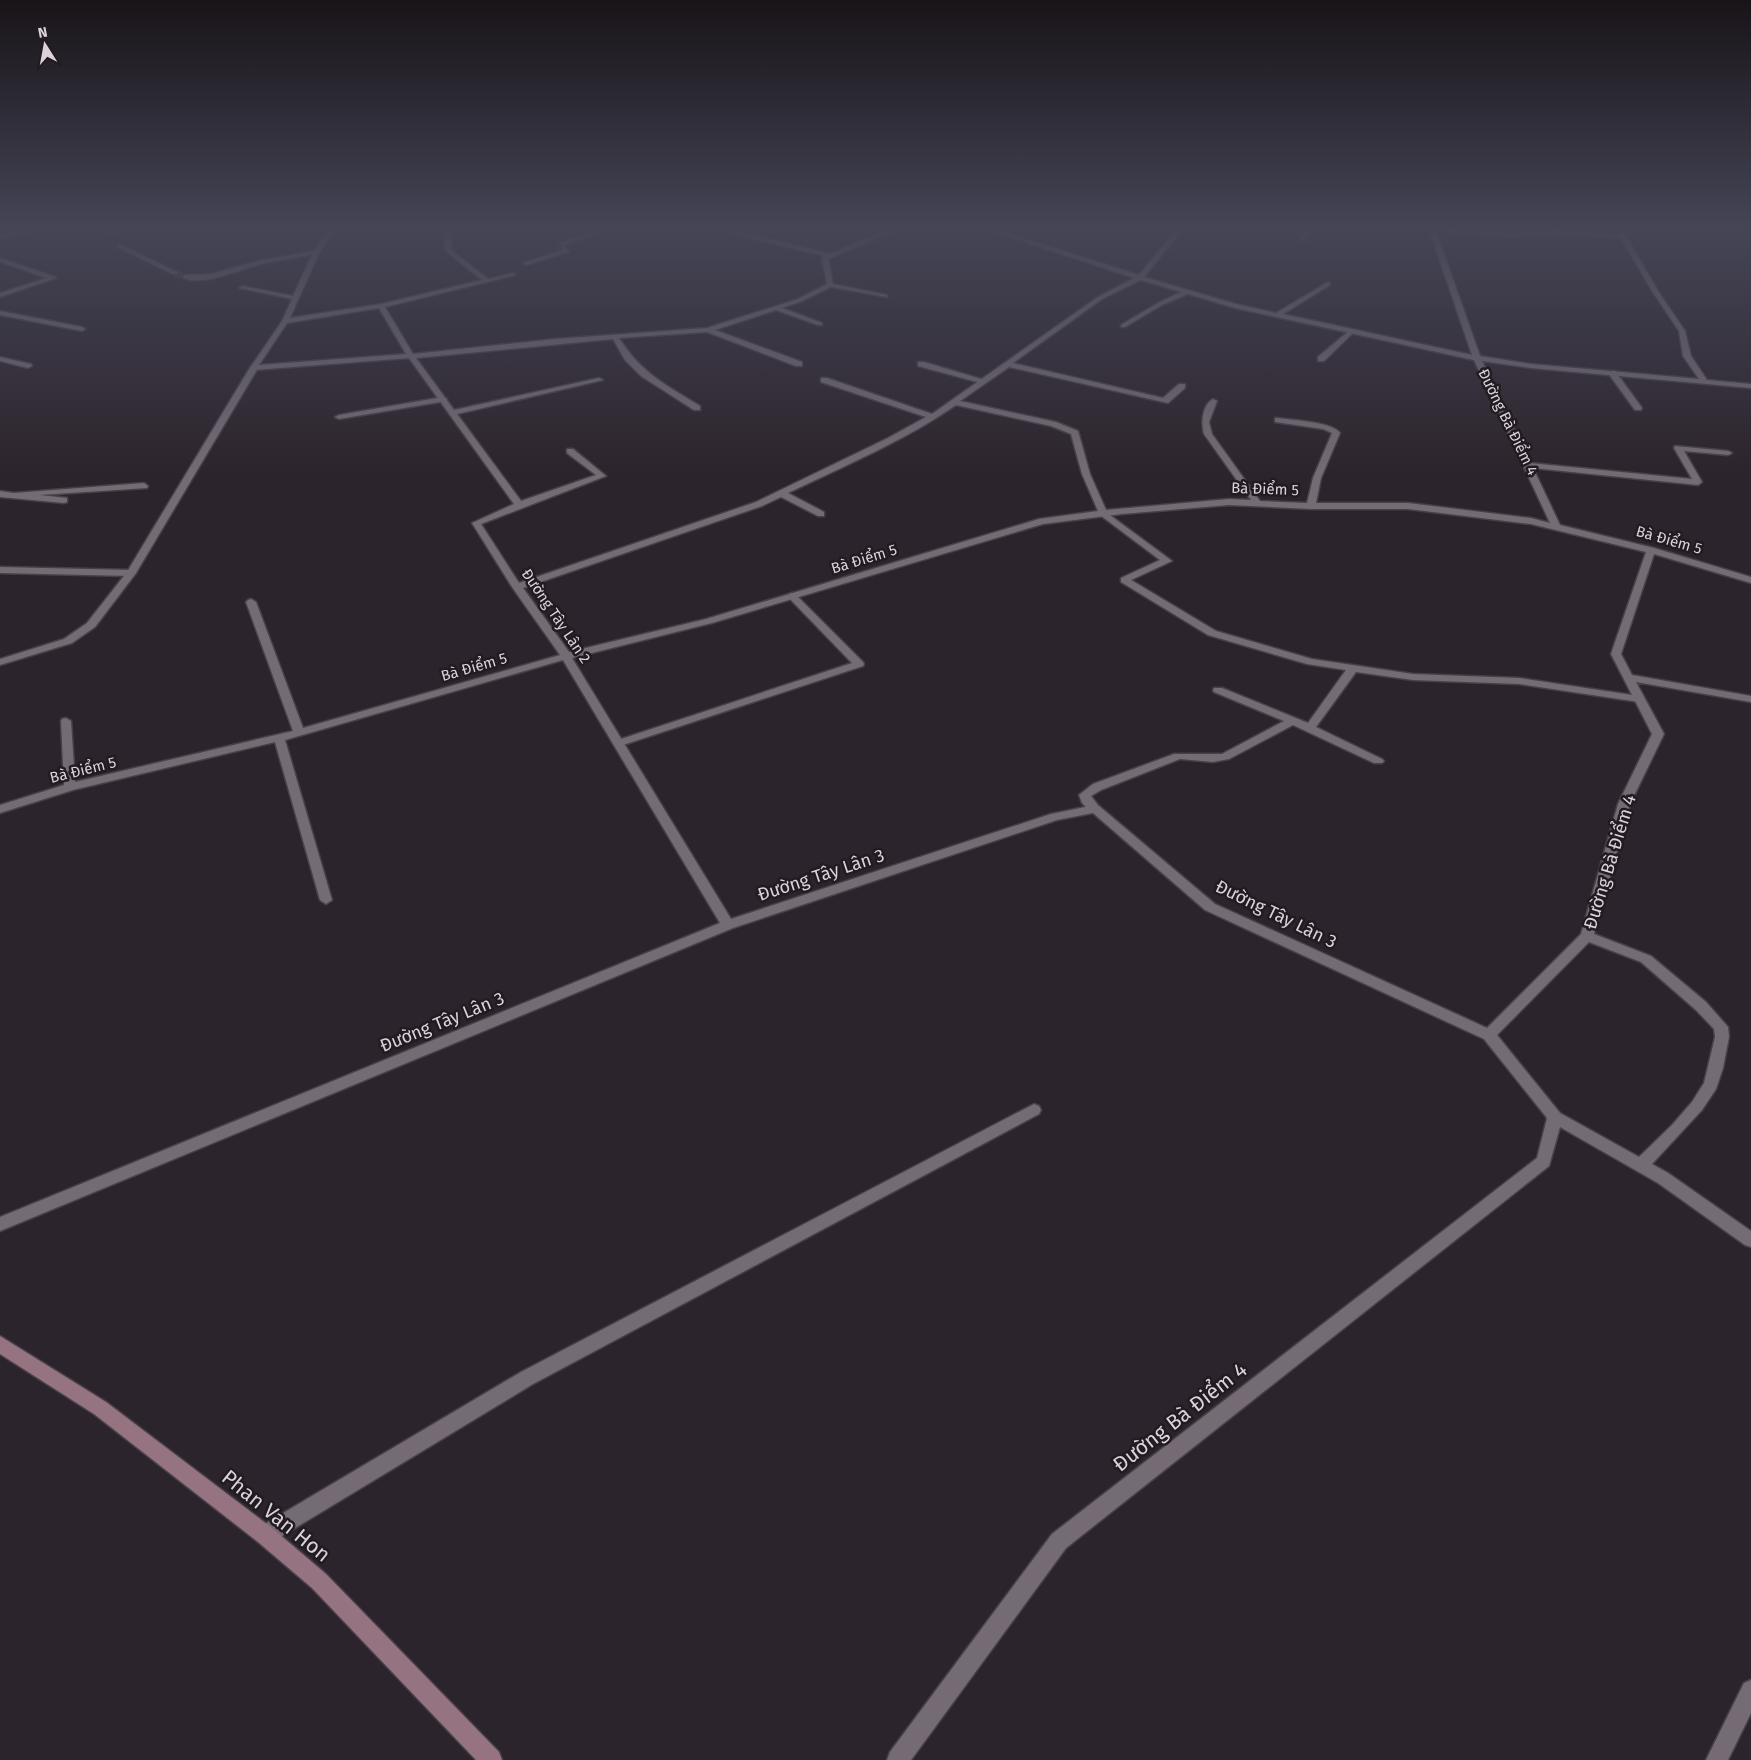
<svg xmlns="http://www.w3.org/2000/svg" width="1751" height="1760" font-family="'Fira Sans',sans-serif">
	<rect width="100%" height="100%" fill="#2c242c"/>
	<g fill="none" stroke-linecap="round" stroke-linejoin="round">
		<path stroke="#463e46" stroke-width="7" stroke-dasharray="7 3" stroke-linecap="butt" d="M175 273 185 277"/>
		<g stroke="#474147" stroke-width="3">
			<g id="service">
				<path d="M1306 229H1312L1304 240H1300Z"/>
				<path d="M1350 330 1355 331 1324 361H1318V357Z"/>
				<path d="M918 362H924L988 381 981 383 918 366Z"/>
				<path d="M251 366 258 368 136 573 95 627 72 643 0 665V659L64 639 87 623 127 572Z"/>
				<path d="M1609 371H1615L1642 408 1641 410H1635L1608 373Z"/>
				<path d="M443 397 447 399 446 401 339 419 335 417 339 415Z"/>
				<path d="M1103 510 1172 561 1131 580 1216 631 1312 659 1413 674 1519 678 1639 696 1644 699 1639 702 1519 684 1413 680 1356 672 1316 727 1382 759 1384 761 1382 763H1374L1293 725 1229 759 1213 762 1180 759 1101 790 1091 796 1101 809 1099 812H1091L1082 803 1079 795 1093 784 1174 754H1222L1284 721 1214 692 1213 690 1214 688H1222L1308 723 1346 670 1307 664 1208 635 1121 582V578L1160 560 1100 515V511Z"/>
				<path d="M792 593 795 594 863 662 864 664 863 666 623 745H615L613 743 615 741 852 663 789 598V594Z"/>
			</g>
		</g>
		<g stroke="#474147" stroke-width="3">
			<g id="minor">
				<path d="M30 229H40L0 239V235Z"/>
				<path d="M97 229H105L113 233 108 234Z"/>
				<path d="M329 229H335L319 253 290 318 381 304 482 280 447 252 444 248 445 229H451V250L488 279 513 273 516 275 385 307 413 354 555 339 707 328 798 299 827 284 822 258 825 256 733 234 731 229 830 254 890 229H898L828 259 833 284 887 295V297L831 287 802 301 782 308 822 323V325H818L776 310 715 330 802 362V366H796L707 332 619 338C641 373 666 385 700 406V410H694L641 376 625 360 613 339 416 358 454 410 599 378 603 380 457 414 521 501 596 475 567 453V449H573L606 476 481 524 519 583 756 502 888 438 926 417 821 382V378H827L932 414 1098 297 1134 278 986 229H994L1139 275 1177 229H1183L1144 277 1236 304 1276 313 1328 282 1330 283V285L1283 314 1472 355 1429 229 1513 233 1555 230 1619 234 1617 230 1622 229 1658 291 1685 331 1691 356 1707 380 1751 384V388L1531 368 1482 361 1530 463 1692 479 1674 448 1675 446 1728 451 1732 453 1728 455 1684 451 1702 482 1698 485 1533 468 1560 525 1654 548 1751 577V583L1654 554 1621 654 1632 675 1751 696V702L1636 682 1664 734 1630 804 1594 934 1651 956 1706 1002 1728 1027 1729 1037 1723 1068 1716 1089 1702 1110 1652 1164 1668 1173 1751 1231V1247L1745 1245 1658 1183 1560 1127 1549 1166 1066 1548 911 1760H887L890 1752 1052 1534 1537 1158 1547 1118 1484 1039 1205 910 1093 813 1057 820 733 928 0 1231V1217L720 923 563 660 285 740 332 900 326 904 320 900 275 742 73 790 0 813V805L64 785 61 721 62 719 66 718 71 721 75 782 293 731 246 602 248 600 251 599 256 602 303 728 560 655 512 587 472 523 514 504 409 358 254 370 250 368 282 321 292 299 239 288 242 286 293 296 312 255C295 258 278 260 261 264 241 269 200 288 182 277L185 275 211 274 262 260 314 251ZM1436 231 1513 237 1555 234 1621 238 1652 291 1679 331 1683 356 1699 379 1531 364 1480 356ZM1141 280 1181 292 1158 303 1121 325V327H1125L1162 305 1188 294 1235 308 1474 360 1550 523 1531 518 1408 503H1316L1321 478 1340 433C1333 422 1292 420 1278 418H1275V422L1323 429 1332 433 1313 478 1307 503 1260 501 1212 434 1209 422 1217 401 1213 399C1202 405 1201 423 1204 434L1251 500 1229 499 1106 510 1090 474 1078 431 1056 422 960 401 1009 367 1168 403 1185 388V384H1179L1163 398 1013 363 1102 299ZM379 308 406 354 259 365 287 323ZM956 405 1051 426 1071 434 1082 474 1098 511 1039 519 706 619 569 652 523 588 762 506 781 497 818 516H824V512L788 493C844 466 904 441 956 405ZM1229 505 1311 509H1408L1531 524 1646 552 1611 654 1652 734 1618 804 1581 934 1487 1028 1215 904 1099 806 1095 805 1051 814 731 919 572 658 712 623 1043 524 1122 514ZM1589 942 1641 962 1696 1010 1714 1029 1715 1037 1704 1083 1692 1102 1672 1125 1639 1157 1560 1113 1497 1035Z"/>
				<path d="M591 229H597L591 235 565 245 569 252 526 265 523 263 563 250 559 243 587 233Z"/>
				<path d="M119 244 177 272 178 273 173 274 117 247Z"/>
				<path d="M0 258 55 277 56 278 0 297V293L47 278 0 262Z"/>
				<path d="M0 311 82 327 85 329 82 331 0 315Z"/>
				<path d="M0 357 31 364 32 366 28 368 0 361Z"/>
				<path d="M144 483 148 486 147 488 40 495 67 498V502L64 503 0 497V491L14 493Z"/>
				<path d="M0 567 131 570 136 573 131 576 0 573Z"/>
				<path d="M1034 1104 1039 1106 1041 1110 1039 1114 533 1384 272 1542 265 1545 258 1542 255 1535 258 1528 521 1372Z"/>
				<path d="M1751 1680V1713L1728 1760H1706L1744 1683Z"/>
			</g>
		</g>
		<g stroke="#474147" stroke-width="3">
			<path id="secondary" d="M0 1336 106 1402 272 1528 326 1574 499 1752 502 1760H476L312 1588 258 1542 94 1414 0 1354Z"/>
		</g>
		<use href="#service" fill="#756b75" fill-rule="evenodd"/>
		<use href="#minor" fill="#756b75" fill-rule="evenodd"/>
		<use href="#secondary" fill="#967380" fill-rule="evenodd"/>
	</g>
	<linearGradient id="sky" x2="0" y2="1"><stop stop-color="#181418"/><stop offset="0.48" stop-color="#454556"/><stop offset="1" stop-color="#454556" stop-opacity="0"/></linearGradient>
	<rect width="1751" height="475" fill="url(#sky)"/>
	<g text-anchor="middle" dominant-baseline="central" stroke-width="5" stroke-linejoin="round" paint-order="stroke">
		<g font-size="15" fill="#dad4da" stroke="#221b22">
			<text transform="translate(1508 422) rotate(64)">Đường Bà Điểm 4</text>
			<text transform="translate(1265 489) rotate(2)">Bà Điểm 5</text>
			<text transform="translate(1669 540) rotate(16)">Bà Điểm 5</text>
			<text transform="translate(864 559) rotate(-17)">Bà Điểm 5</text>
			<text transform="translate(556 616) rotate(56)">Đường Tây Lân 2</text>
			<text transform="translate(474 667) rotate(-16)">Bà Điểm 5</text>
			<text transform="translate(83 770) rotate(-14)">Bà Điểm 5</text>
		</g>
		<g font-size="18" fill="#dad4da" stroke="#221b22">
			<text transform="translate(1610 862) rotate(-73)">Đường Bà Điểm 4</text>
			<text transform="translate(821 875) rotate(-18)">Đường Tây Lân 3</text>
			<text transform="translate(1276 914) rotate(26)">Đường Tây Lân 3</text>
			<text transform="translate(442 1022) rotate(-22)">Đường Tây Lân 3</text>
		</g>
		<g font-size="21" fill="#dad4da" stroke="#221b22">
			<text transform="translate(1180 1417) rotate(-38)">Đường Bà Điểm 4</text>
			<text transform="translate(276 1516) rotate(39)">Phan Van Hon</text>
		</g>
	</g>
	<g transform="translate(45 45) rotate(349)" stroke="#221b22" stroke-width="4" paint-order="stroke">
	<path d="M0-4L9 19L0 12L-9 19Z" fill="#dad4da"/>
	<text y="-8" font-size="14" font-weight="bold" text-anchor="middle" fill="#dad4da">N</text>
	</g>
</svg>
